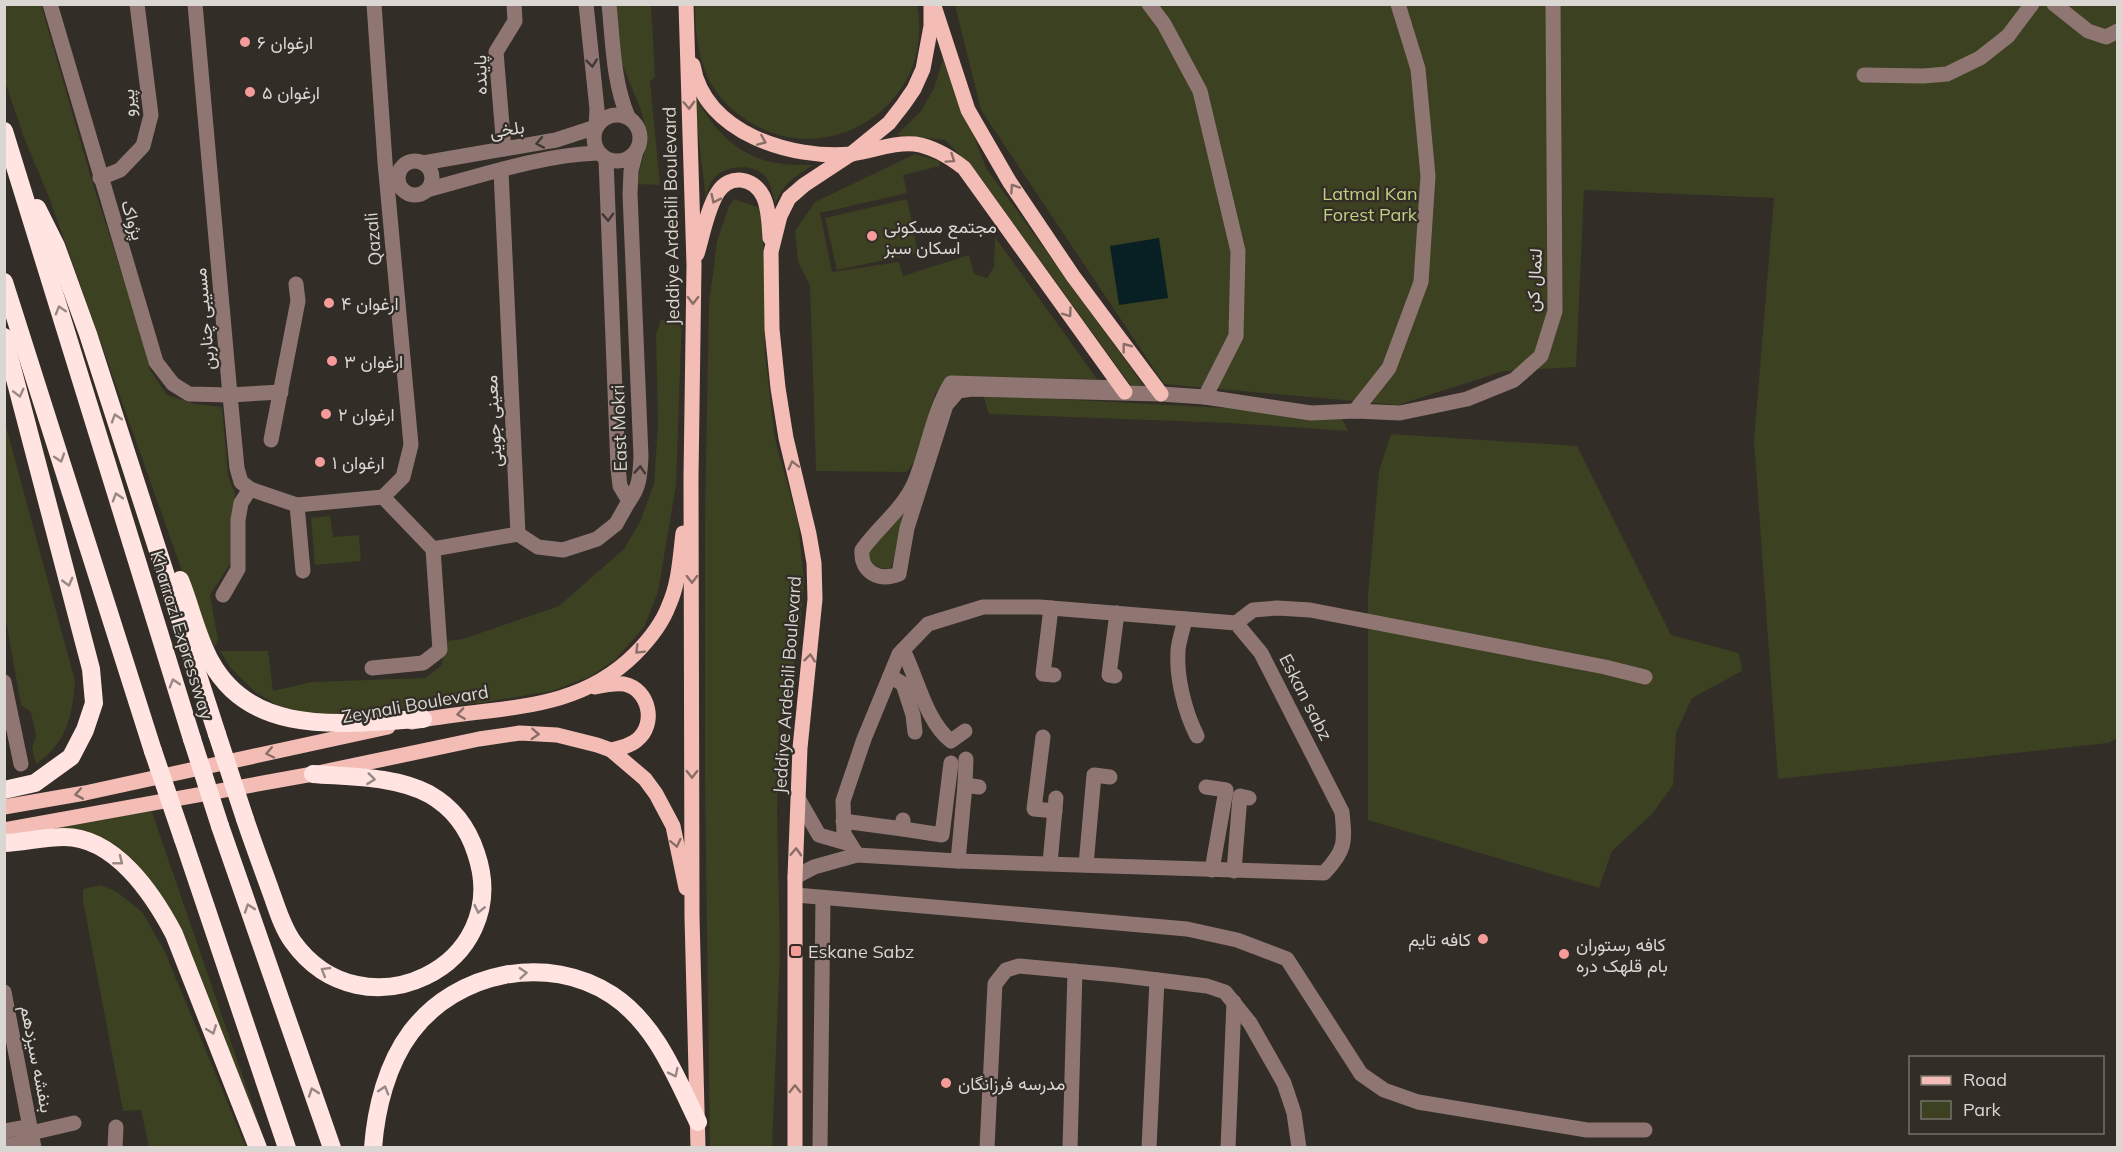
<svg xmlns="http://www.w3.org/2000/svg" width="2122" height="1152" font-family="Mulish,Vazirmatn,sans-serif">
	<rect width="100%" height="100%" fill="#322d27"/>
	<g fill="#3c4121">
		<path d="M4 5H41L92 181 135 314 150 370 167 395 195 404 222 407 228 475 235 494 232 561 210 595 218 640 215 647 204 628 180 565 50 200 25 140 5 82Z"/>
		<path d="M616 5H651L655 77 650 81 660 185 636 184 645 149 646 133 642 113 619 56Z"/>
		<path d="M695 5H917C937 105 825 177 742 117 728 107 714 92 707 76 697 53 695 29 695 5Z"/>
		<path d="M955 5H2117V738L2108 743 1778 779 1754 440 1774 198 1584 190 1576 367 1504 371 1398 405 1164 384 981 110Z"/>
		<path d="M944 57 986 168 1144 386H1131L978 174 945 140 897 135 921 111 934 88Z"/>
		<path d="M693 91C711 129 740 160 784 164 794 165 803 165 813 165 794 177 784 183 775 204 773 195 771 181 763 174 751 163 724 166 714 178 708 184 708 193 706 200Z"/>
		<path d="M915 154 939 161 940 166 903 175 907 193 820 213 832 272 899 262 903 276 969 255 974 274 987 278 994 267 995 237 1097 379 948 377 935 394 917 457 907 472 816 471 810 285 798 262 795 231 815 202Z"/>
		<path d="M734 199 763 209 765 353 775 439 798 522 804 580 799 643 779 721 777 813 780 953 772 1147 710 1148 705 782V516L709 304 717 241 729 206Z"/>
		<path d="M907 199 918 253 837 270 825 218Z"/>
		<path d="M682 316 676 485 658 592 644 627 615 660 589 677 552 691 481 703 328 715 301 712 279 706 255 692 230 667 220 651H268L273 691 312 682 425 678 441 666 447 641 463 639 559 606 624 549 640 522 654 484 658 425 656 334 661 320Z"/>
		<path d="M983 395 1340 414 1348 431 1231 423 989 414Z"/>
		<path d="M5 423 75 681C73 715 66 744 36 764L32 748 36 736 31 712 21 705 5 615Z"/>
		<path d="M1391 434 1577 446 1671 635 1739 653 1742 671 1692 698 1676 733 1673 785 1652 814 1612 851 1599 888 1368 820V594L1379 471Z"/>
		<path d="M903 511C905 519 894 562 890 569 876 569 872 565 869 553Z"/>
		<path d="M330 516 333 537 359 535 361 561 315 565 311 518Z"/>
		<path d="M151 809 267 1147 186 945 127 860 23 833Z"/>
		<path d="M101 885 117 892 142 912 164 950 246 1147H149L141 1110 123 1111 83 901V889Z"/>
	</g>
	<path fill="#081f23" d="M1159 238 1168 298 1119 305 1110 246Z"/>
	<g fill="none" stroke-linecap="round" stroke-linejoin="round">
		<g stroke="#907672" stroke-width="15">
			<path d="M50 4 156 362 173 384 189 394 230 395 281 392"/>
			<path d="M195 4 230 395 237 468 241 482 250 489 297 505 383 497"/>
			<path d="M374 4 385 162 411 445 403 477 383 497"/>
			<path d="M609 4C613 43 613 81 628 117"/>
			<path d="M1149 4 1164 24 1200 91 1238 251 1236 336 1205 397"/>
			<path d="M2054 4 2088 31 2106 37 2118 31"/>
			<path d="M1864 75 1923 76 1947 74 1980 58 2008 36 2032 4"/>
			<circle cx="617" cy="138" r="23"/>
			<path d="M504 149 496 52 515 21 514 4"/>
			<path d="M606 159 618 468 620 486 629 501C640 487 640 474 641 456L630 194 631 171 636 151"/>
			<circle cx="415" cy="178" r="17"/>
			<path d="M423 163 556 140 596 127 597 109 586 4"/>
			<path d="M501 171 518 534 538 547 563 550 597 539 616 524 629 501"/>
			<path d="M100 178 120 170 143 146 151 115 137 4"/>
			<path d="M427 190C483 175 541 155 598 153"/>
			<path d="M1122 388 951 383C932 414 928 451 914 484 902 510 878 527 862 550 860 572 879 582 899 574L907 528 946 405 958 391 972 389 1161 394 1205 397 1311 413 1355 411 1400 413 1467 399 1514 380 1541 356 1555 311 1553 4"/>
			<path d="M1355 411 1389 368 1421 282 1428 176 1418 69 1398 4"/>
			<path d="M271 440 298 301 296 284"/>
			<path d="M297 505 303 571"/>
			<path d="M433 549 518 534"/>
			<path d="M223 595 238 569V520L241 503 250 489"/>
			<path d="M1051 608 1043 674 1054 675"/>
			<path d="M1185 619C1183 629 1179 640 1178 650 1176 678 1185 712 1197 736"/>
			<path d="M1236 623 1253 610 1277 608 1310 610 1605 667 1645 677"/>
			<path d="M903 650C917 677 926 722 951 741L965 731"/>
			<path d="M372 668 423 663 440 650 433 549 383 497"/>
			<path d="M890 676 903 684 913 715 915 732"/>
			<path d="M1115 676 1109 675 1117 613"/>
			<path d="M4 682 21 764"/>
			<path d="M1043 737 1034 809 1055 811"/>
			<path d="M965 785 966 759"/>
			<path d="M1206 787 1226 790 1212 870"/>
			<path d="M799 800 819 835 850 844"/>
			<path d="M843 821 903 829V820"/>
			<path d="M903 829 942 835 951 763"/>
			<path d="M958 861 965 785 979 787"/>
			<path d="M1050 863 1056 798"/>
			<path d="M1086 865 1094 775 1110 777"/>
			<path d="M1234 871 1240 796 1249 798"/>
			<path d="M795 877 814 867 857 855 958 861 1324 873C1346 850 1345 842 1342 812L1261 653 1236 623 1039 607H983L928 624 899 654 864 739 843 801 844 834 857 855"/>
			<path d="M796 895 1187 929 1237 940 1287 959 1361 1074 1384 1090 1418 1102 1587 1130H1645"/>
			<path d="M4 992 34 1148"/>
			<path d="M4 1131 20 1128 31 1133 74 1123"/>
			<path d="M4 1146 24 1142 31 1133"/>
			<path d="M115 1148 116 1127"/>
			<path d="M820 1148 823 899"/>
			<path d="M987 1148 995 984 1006 970 1019 966 1117 975 1207 986 1225 992 1250 1023 1284 1083 1294 1113 1299 1148"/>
			<path d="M1070 1148 1075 971"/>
			<path d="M1149 1148 1157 980"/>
			<path d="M1228 1148 1234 1002"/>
		</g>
		<g stroke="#f3bdb6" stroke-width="15">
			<path d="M686 4 694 265 691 477 692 917 698 1148"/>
			<path d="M935 9 968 110 1009 181 1073 276 1161 394"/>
			<path d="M693 65C704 133 792 160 852 154 873 151 894 142 915 144 934 147 950 157 964 168L1125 392"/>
			<path d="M697 254C703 235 707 209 718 192 730 174 753 177 763 196 769 208 769 224 770 238"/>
			<path d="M595 687C604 685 615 683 624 684 649 689 657 724 637 740 630 746 620 748 611 750"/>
			<path d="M412 722C492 705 573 716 635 654 649 640 662 624 669 605 679 583 680 557 683 533"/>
			<path d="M4 807 85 793 388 727"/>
			<path d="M4 830 313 774 479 739 520 733 557 735 597 745 611 750 645 779 656 794 673 826 686 888"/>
			<path d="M795 1148V877L800 748 815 599 814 563 809 534 786 438 778 388 772 329 771 252 780 216 789 198 804 185 851 154 889 123 903 105 914 89 923 69 931 26V4"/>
		</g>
		<g stroke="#ffe4e1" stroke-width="18">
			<path d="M4 131 192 739"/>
			<path d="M37 208 56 246 88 334 217 734"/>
			<path d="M4 282 153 751"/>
			<path d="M4 337 91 669 94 703 85 730 71 757 35 783 4 790"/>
			<path d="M180 580C191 607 197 637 211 662 254 740 349 722 423 719"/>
			<path d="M245 819C253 843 262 867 271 892 277 908 282 927 293 942 363 1039 515 966 476 853 468 828 452 807 429 794 395 776 351 777 313 774"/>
			<path d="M220 826 332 1148"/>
			<path d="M183 839 287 1148"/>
			<path d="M4 843C24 842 44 837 64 837 115 837 153 894 174 934L258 1148"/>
			<path d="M373 1148C376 1108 387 1064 411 1032 457 971 548 953 612 995 656 1024 676 1077 698 1122"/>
		</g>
		<g stroke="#ffe4e1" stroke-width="18">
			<path d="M217 734 245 819"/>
			<path d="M192 739 220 826"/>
			<path d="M153 751 183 839"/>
		</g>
	</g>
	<defs><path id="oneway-chevron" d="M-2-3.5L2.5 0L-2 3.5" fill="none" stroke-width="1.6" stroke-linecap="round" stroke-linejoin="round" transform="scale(1.5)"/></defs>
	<g stroke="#403832">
		<use href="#oneway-chevron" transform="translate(592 63) rotate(84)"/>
		<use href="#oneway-chevron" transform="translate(540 143) rotate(169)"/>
		<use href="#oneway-chevron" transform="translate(608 217) rotate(88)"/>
		<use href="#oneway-chevron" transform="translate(640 470) rotate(-86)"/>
	</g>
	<g stroke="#896e67">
		<use href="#oneway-chevron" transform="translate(689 105) rotate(88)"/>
		<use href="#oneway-chevron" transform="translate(762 141) rotate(23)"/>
		<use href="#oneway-chevron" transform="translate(951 159) rotate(34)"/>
		<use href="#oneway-chevron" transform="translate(1014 188) rotate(-124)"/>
		<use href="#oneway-chevron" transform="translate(715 199) rotate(116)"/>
		<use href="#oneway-chevron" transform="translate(693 300) rotate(91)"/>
		<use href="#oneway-chevron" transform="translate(1068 313) rotate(54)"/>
		<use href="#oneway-chevron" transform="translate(1126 347) rotate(-127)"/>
		<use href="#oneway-chevron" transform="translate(793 465) rotate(-104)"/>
		<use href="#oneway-chevron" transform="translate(692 579) rotate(90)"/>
		<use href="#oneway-chevron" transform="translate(639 650) rotate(135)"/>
		<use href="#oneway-chevron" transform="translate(810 658) rotate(-84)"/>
		<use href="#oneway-chevron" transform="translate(461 714) rotate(172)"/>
		<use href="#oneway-chevron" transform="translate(535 734) rotate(4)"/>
		<use href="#oneway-chevron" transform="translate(270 753) rotate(168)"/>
		<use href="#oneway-chevron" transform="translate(692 774) rotate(90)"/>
		<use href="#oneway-chevron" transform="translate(79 794) rotate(170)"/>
		<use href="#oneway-chevron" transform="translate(676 843) rotate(78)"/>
		<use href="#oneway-chevron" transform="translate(796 852) rotate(-87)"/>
		<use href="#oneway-chevron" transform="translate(795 1089) rotate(-90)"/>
	</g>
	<g stroke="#988884">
		<use href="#oneway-chevron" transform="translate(60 310) rotate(-107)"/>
		<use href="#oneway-chevron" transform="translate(19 393) rotate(76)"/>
		<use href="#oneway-chevron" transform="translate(116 418) rotate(-108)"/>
		<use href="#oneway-chevron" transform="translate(60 458) rotate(72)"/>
		<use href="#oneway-chevron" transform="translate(117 497) rotate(-107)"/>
		<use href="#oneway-chevron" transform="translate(68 582) rotate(75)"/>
		<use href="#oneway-chevron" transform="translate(174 683) rotate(-107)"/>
		<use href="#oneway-chevron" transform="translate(371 779) rotate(7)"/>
		<use href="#oneway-chevron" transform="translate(119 861) rotate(39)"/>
		<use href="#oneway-chevron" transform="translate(249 908) rotate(-109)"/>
		<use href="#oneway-chevron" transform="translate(479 909) rotate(103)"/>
		<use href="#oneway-chevron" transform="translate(325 971) rotate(-149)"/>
		<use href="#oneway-chevron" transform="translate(523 973) rotate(-5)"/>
		<use href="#oneway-chevron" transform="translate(212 1030) rotate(69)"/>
		<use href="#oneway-chevron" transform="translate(674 1073) rotate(64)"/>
		<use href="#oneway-chevron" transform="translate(384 1090) rotate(-73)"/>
		<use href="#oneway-chevron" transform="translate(313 1092) rotate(-109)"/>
	</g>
	<g fill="#f59b99" stroke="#322d27" stroke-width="2">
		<circle cx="245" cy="42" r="6"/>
		<circle cx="250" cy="92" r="6"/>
		<circle cx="872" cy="236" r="6"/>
		<circle cx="329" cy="303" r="6"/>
		<circle cx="332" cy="361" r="6"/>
		<circle cx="326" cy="414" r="6"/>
		<circle cx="320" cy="462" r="6"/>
		<circle cx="1483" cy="939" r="6"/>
		<rect x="790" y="945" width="12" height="12" rx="3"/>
		<circle cx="1564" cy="954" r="6"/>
		<circle cx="946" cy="1083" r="6"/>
	</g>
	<g text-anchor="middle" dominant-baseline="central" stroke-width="4.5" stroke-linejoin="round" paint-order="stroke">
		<g font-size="18" fill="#dad6d2" stroke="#322d27" text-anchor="start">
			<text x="257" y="42">ارغوان ۶</text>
			<text x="262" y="92">ارغوان ۵</text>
			<text x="884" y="226">مجتمع مسکونی<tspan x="884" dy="21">اسکان سبز</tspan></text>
			<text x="341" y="303">ارغوان ۴</text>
			<text x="344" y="361">ارغوان ۳</text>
			<text x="338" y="414">ارغوان ۲</text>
			<text x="332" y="462">ارغوان ۱</text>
			<text x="1471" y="939" text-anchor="end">کافه تایم</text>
			<text x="1576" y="944">کافه رستوران<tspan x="1576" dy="21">بام قلهک دره</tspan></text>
			<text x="808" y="951">Eskane Sabz</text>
			<text x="958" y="1083">مدرسه فرزانگان</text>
		</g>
		<g font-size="18" fill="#dad6d2" stroke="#322d27">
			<text transform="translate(480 75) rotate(-91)">پاینده</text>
			<text transform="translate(128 103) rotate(-92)">پیرو</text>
			<text transform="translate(507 129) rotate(-9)">بلخی</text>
			<text transform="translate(671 216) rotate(-91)">Jeddiye Ardebili Boulevard</text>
			<text transform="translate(133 220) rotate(73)">پژواک</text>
			<text transform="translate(373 239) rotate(-95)">Qazali</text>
			<text transform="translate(1534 280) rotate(-87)">لتمال کن</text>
			<text transform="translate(204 319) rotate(-95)">مسیبی چناربن</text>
			<text transform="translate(493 421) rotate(-93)">معینی جوینی</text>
			<text transform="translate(619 428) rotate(-92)">East Mokri</text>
			<text transform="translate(182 635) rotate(73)">Kharrazi Expressway</text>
			<text transform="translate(787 685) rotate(-86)">Jeddiye Ardebili Boulevard</text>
			<text transform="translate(1306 697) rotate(63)">Eskan sabz</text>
			<text transform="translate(415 704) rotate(-10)">Zeynali Boulevard</text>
			<text transform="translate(37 1059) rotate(79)">بنفشه سیزدهم</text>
		</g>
		<g font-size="18" fill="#c4d181" stroke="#322d27">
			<text x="1370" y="193">Latmal Kan<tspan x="1370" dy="21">Forest Park</tspan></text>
		</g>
	</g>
	<rect width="2122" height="1152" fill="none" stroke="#dad6d2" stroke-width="12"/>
	<rect x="1909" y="1056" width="195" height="78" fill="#322d27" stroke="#75716b" stroke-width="1.5"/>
	<rect x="1921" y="1076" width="30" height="9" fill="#f3bdb6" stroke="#75716b" stroke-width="1.5"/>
	<text x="1963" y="1086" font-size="18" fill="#dad6d2">Road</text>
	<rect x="1921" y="1101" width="30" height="18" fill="#3c4121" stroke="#75716b" stroke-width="1.5"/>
	<text x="1963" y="1116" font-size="18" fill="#dad6d2">Park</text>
</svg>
